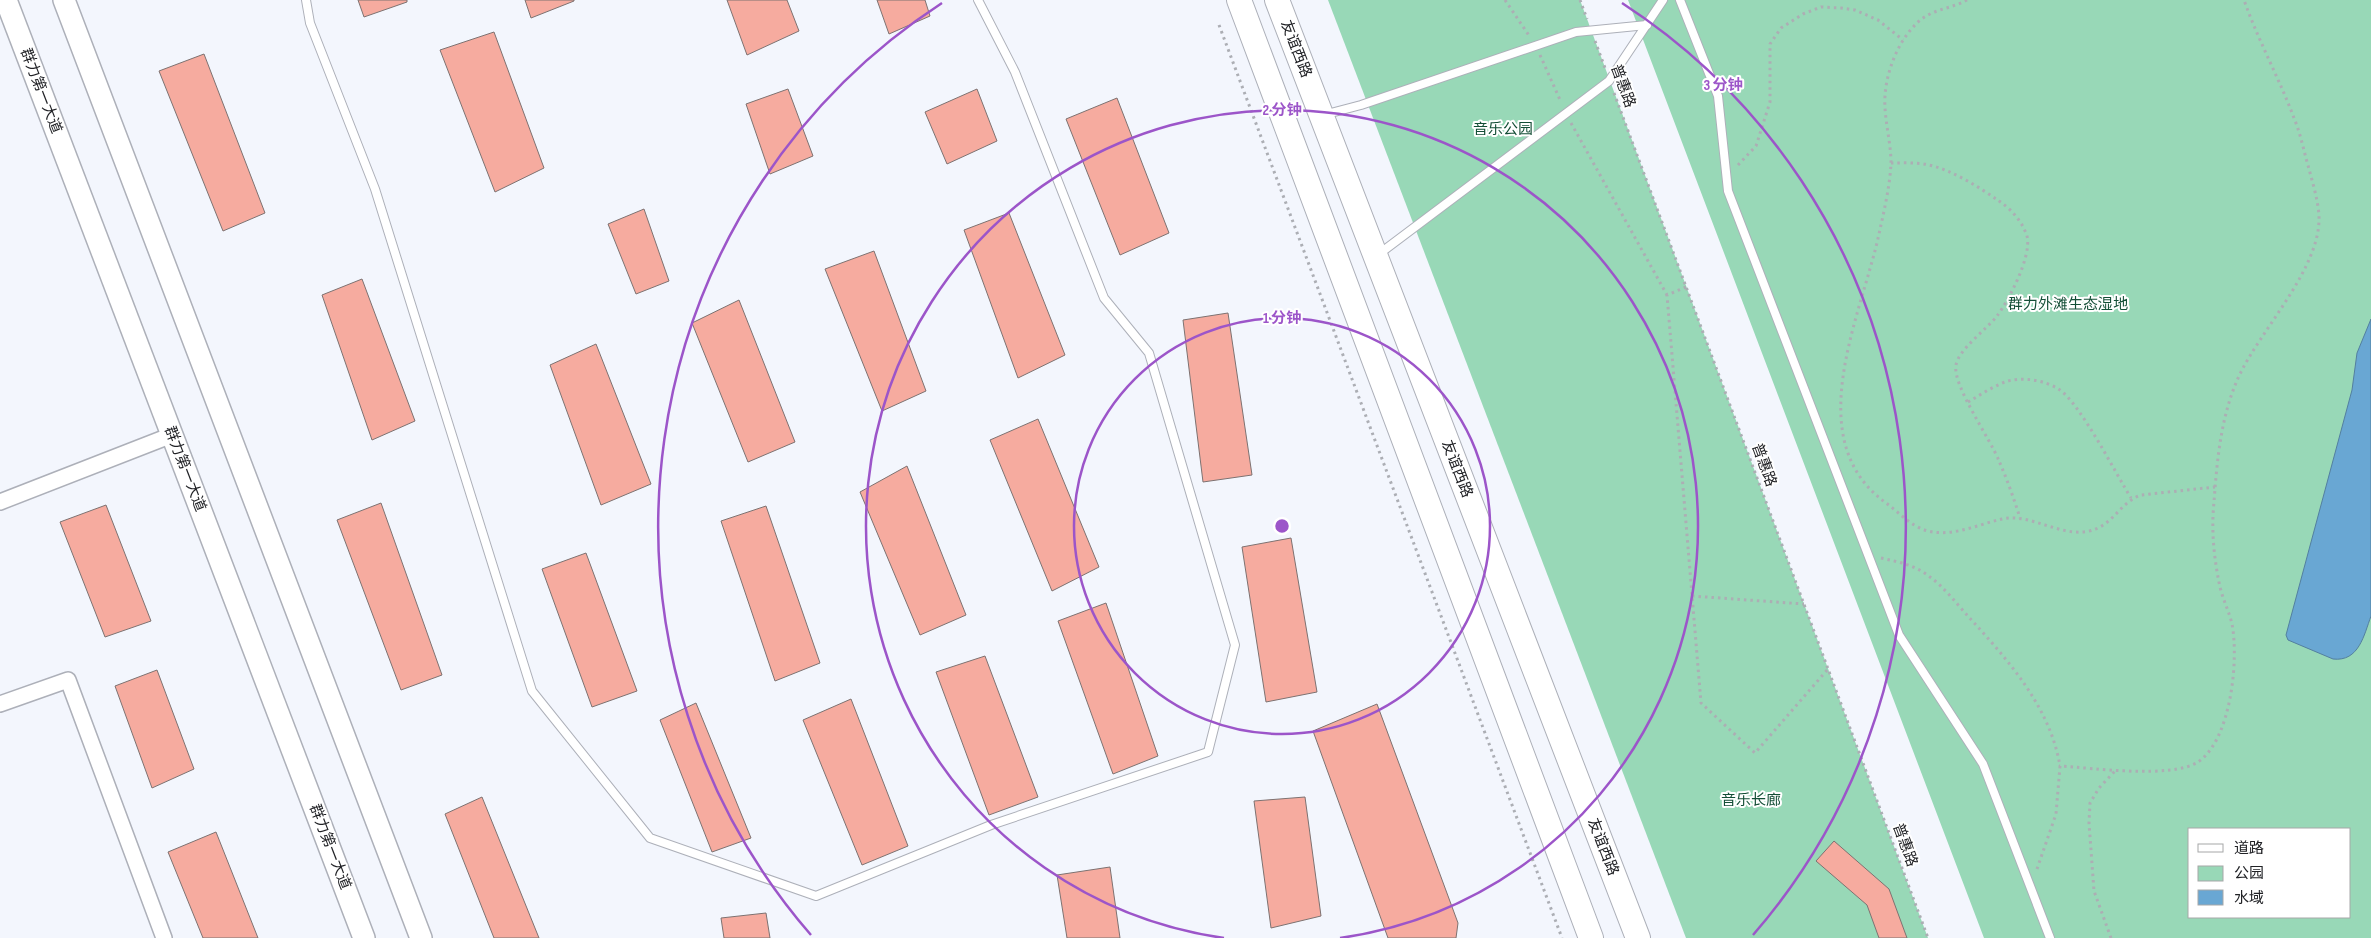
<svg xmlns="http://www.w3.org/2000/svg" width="2371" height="938" font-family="'Sofia Sans Condensed','Noto Sans SC',sans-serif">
	<rect width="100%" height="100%" fill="#f3f6fd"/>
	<g fill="#98d8b7" fill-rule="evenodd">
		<path d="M1328 0H1580L1928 938H1686Z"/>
		<path d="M1628 0H2371V938H1984ZM2190 829H2350V917H2190Z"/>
	</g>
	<path fill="#69a7d3" stroke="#537f9f" d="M2371 319V616C2364 635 2359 662 2333 659L2288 640 2286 635 2352 390 2357 353Z"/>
	<g fill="#f6ab9f" stroke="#7d7271">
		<path d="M358 0H407V2L364 17Z"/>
		<path d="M525 0H574V1L531 18Z"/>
		<path d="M727 0H787L799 31 747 55Z"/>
		<path d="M877 0H925L930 16 889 34Z"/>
		<path d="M494 32 544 168 495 192 440 50Z"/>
		<path d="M204 54 265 213 223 231 159 71Z"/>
		<path d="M788 89 813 156 770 174 746 104Z"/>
		<path d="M977 89 997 141 947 164 925 112Z"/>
		<path d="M1117 98 1169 233 1120 255 1066 119Z"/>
		<path d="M644 209 669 281 636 294 608 224Z"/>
		<path d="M1009 213 1065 355 1018 378 964 230Z"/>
		<path d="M874 251 926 391 882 411 825 269Z"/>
		<path d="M362 279 415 421 372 440 322 295Z"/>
		<path d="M739 300 795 442 748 462 692 323Z"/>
		<path d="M1228 313 1252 475 1203 482 1183 320Z"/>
		<path d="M596 344 651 484 601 505 550 365Z"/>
		<path d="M1038 419 1099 567 1052 591 990 440Z"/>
		<path d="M907 466 966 615 920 635 860 492Z"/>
		<path d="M381 503 442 675 401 690 337 520Z"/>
		<path d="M106 505 151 621 105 637 60 522Z"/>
		<path d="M766 506 820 663 775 681 721 521Z"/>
		<path d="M1291 538 1317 692 1266 702 1242 547Z"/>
		<path d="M586 553 637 691 592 707 542 569Z"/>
		<path d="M1106 603 1158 756 1113 774 1058 621Z"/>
		<path d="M985 656 1038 797 989 815 936 672Z"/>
		<path d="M157 670 194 769 152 788 115 686Z"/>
		<path d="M851 699 908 846 862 865 803 720Z"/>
		<path d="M696 703 751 838 712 852 660 720Z"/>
		<path d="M1377 704 1458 923 1456 938H1388L1313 731Z"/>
		<path d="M482 797 539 938H494L445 814Z"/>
		<path d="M1305 797 1321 916 1271 928 1254 801Z"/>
		<path d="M216 832 258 938H203L168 852Z"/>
		<path d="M1834 841 1889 889 1907 938H1879L1867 905 1816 861Z"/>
		<path d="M1110 867 1120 938H1067L1057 875Z"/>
		<path d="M766 913 770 938H724L721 918Z"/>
	</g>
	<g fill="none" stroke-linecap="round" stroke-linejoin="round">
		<g stroke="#adb0b9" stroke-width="10">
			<g id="lane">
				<path d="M306 0 310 23 375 189 532 691 650 838 816 896 991 825 1208 752 1235 645 1149 353 1104 298 1015 72 978 0"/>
				<path d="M1680 0 1718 96 1728 191 1899 635 1983 764 2050 938"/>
				<path d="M1323 115 1361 105 1576 32 1647 25"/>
				<path d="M1379 254 1609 81 1663 0"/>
			</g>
		</g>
		<g stroke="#adb0b9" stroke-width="18">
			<g id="street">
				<path d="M0 502 172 435"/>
				<path d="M0 704 68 680 164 938"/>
			</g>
		</g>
		<g stroke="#adb0b9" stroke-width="24">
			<g id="secondary">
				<path d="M6 0 364 938"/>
				<path d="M64 0 421 938"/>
			</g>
		</g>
		<g stroke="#adb0b9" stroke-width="26">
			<g id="primary">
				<path d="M1239 0 1591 938"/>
				<path d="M1277 0 1638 938"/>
			</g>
		</g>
		<g stroke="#acaeb4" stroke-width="3" stroke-dasharray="2.5 4" stroke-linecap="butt">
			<path d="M1505 0 1530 37"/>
			<path d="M1580 0 1587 19"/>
			<path d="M1967 0C1951 9 1931 9 1917 23 1896 43 1883 79 1885 108 1886 126 1891 145 1891 163 1890 186 1884 211 1879 234 1861 317 1799 440 1886 503 1896 510 1905 520 1916 526 1943 542 1975 525 2002 519 2033 512 2067 543 2098 528 2115 520 2123 501 2141 495L2215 487"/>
			<path d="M1219 25 1562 938"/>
			<path d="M1595 41 1605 68"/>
			<path d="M1540 55 1561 102"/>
			<path d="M1614 93 1928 938"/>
			<path d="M1571 123 1667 295"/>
			<path d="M1891 163C1903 163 1917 162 1929 165 1952 170 1979 187 1999 201 2011 209 2022 221 2027 236 2032 256 2009 300 1997 316 1986 330 1959 349 1956 365 1952 385 1991 440 1999 461 2007 479 2014 499 2020 518"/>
			<path d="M1738 165 1756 146 1770 102V44L1781 28 1803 14 1821 7 1841 8 1855 10 1878 20 1903 40"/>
			<path d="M1686 287 1667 295 1701 703 1755 753 1828 669"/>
			<path d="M1968 402C1980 395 1992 387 2005 382 2021 376 2045 380 2060 390 2081 405 2116 474 2131 498"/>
			<path d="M1881 558C1899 562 1915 565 1930 577 1944 587 1956 603 1967 615 2007 659 2050 706 2060 766"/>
			<path d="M1692 596 1804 604"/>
			<path d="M2037 869 2056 814 2060 766C2093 768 2171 779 2198 762 2231 740 2239 660 2232 624 2229 611 2223 600 2220 587 2214 559 2211 530 2214 502 2217 460 2221 415 2239 376 2261 329 2321 268 2319 216 2318 200 2313 184 2309 169 2304 152 2301 135 2294 118 2279 78 2258 40 2244 0"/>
			<path d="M2111 938 2094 891 2089 823 2090 803 2099 788 2116 770"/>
		</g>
		<use href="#lane" stroke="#fff" stroke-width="8"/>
		<use href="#street" stroke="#fff" stroke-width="15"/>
		<use href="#secondary" stroke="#fff" stroke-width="21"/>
		<use href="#primary" stroke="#fff" stroke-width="24"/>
	</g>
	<g fill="none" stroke="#9c55c9" stroke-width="2.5">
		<circle cx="1282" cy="526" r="208"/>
		<path d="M1224 938A416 416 0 1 1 1340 938"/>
		<path d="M811 935A624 624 0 0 1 942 3M1622 3A624 624 0 0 1 1753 935"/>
	</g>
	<g text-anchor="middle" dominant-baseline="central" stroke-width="4" stroke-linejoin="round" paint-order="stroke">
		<g font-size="15" fill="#212226" stroke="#fff">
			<text transform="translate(1296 49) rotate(69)">友谊西路</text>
			<text transform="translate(1623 86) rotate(70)">普惠路</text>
			<text transform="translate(41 91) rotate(69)">群力第一大道</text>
			<text transform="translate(1764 465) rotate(70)">普惠路</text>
			<text transform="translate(185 469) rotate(69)">群力第一大道</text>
			<text transform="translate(1457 469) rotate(69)">友谊西路</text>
			<text transform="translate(1905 845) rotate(70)">普惠路</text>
			<text transform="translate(330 847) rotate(69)">群力第一大道</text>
			<text transform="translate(1603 847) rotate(69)">友谊西路</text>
		</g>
		<g font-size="15" fill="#134e36" stroke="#fff">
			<text x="1503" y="129">音乐公园</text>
			<text x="2068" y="304">群力外滩生态湿地</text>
			<text x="1751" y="800">音乐长廊</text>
		</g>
	</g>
	<circle cx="1282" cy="526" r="8" fill="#9c55c9" stroke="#fff" stroke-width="2.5"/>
	<g font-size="15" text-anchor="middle" font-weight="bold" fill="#9c55c9" stroke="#fff" stroke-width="4" stroke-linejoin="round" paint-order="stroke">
		<text x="1723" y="90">3 分钟</text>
		<text x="1282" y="115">2 分钟</text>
		<text x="1282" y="323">1 分钟</text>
	</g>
	<rect x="2188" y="828" width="162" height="90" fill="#ffffff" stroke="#a6a7a8"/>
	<rect x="2198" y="844" width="25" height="8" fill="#ffffff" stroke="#a6a7a8"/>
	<text x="2234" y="853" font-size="15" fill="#212226">道路</text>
	<rect x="2198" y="866" width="25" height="15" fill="#98d8b7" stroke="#a6a7a8"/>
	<text x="2234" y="878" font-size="15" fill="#212226">公园</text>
	<rect x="2198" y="890" width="25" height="15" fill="#69a7d3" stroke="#a6a7a8"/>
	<text x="2234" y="903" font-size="15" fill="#212226">水域</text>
</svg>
